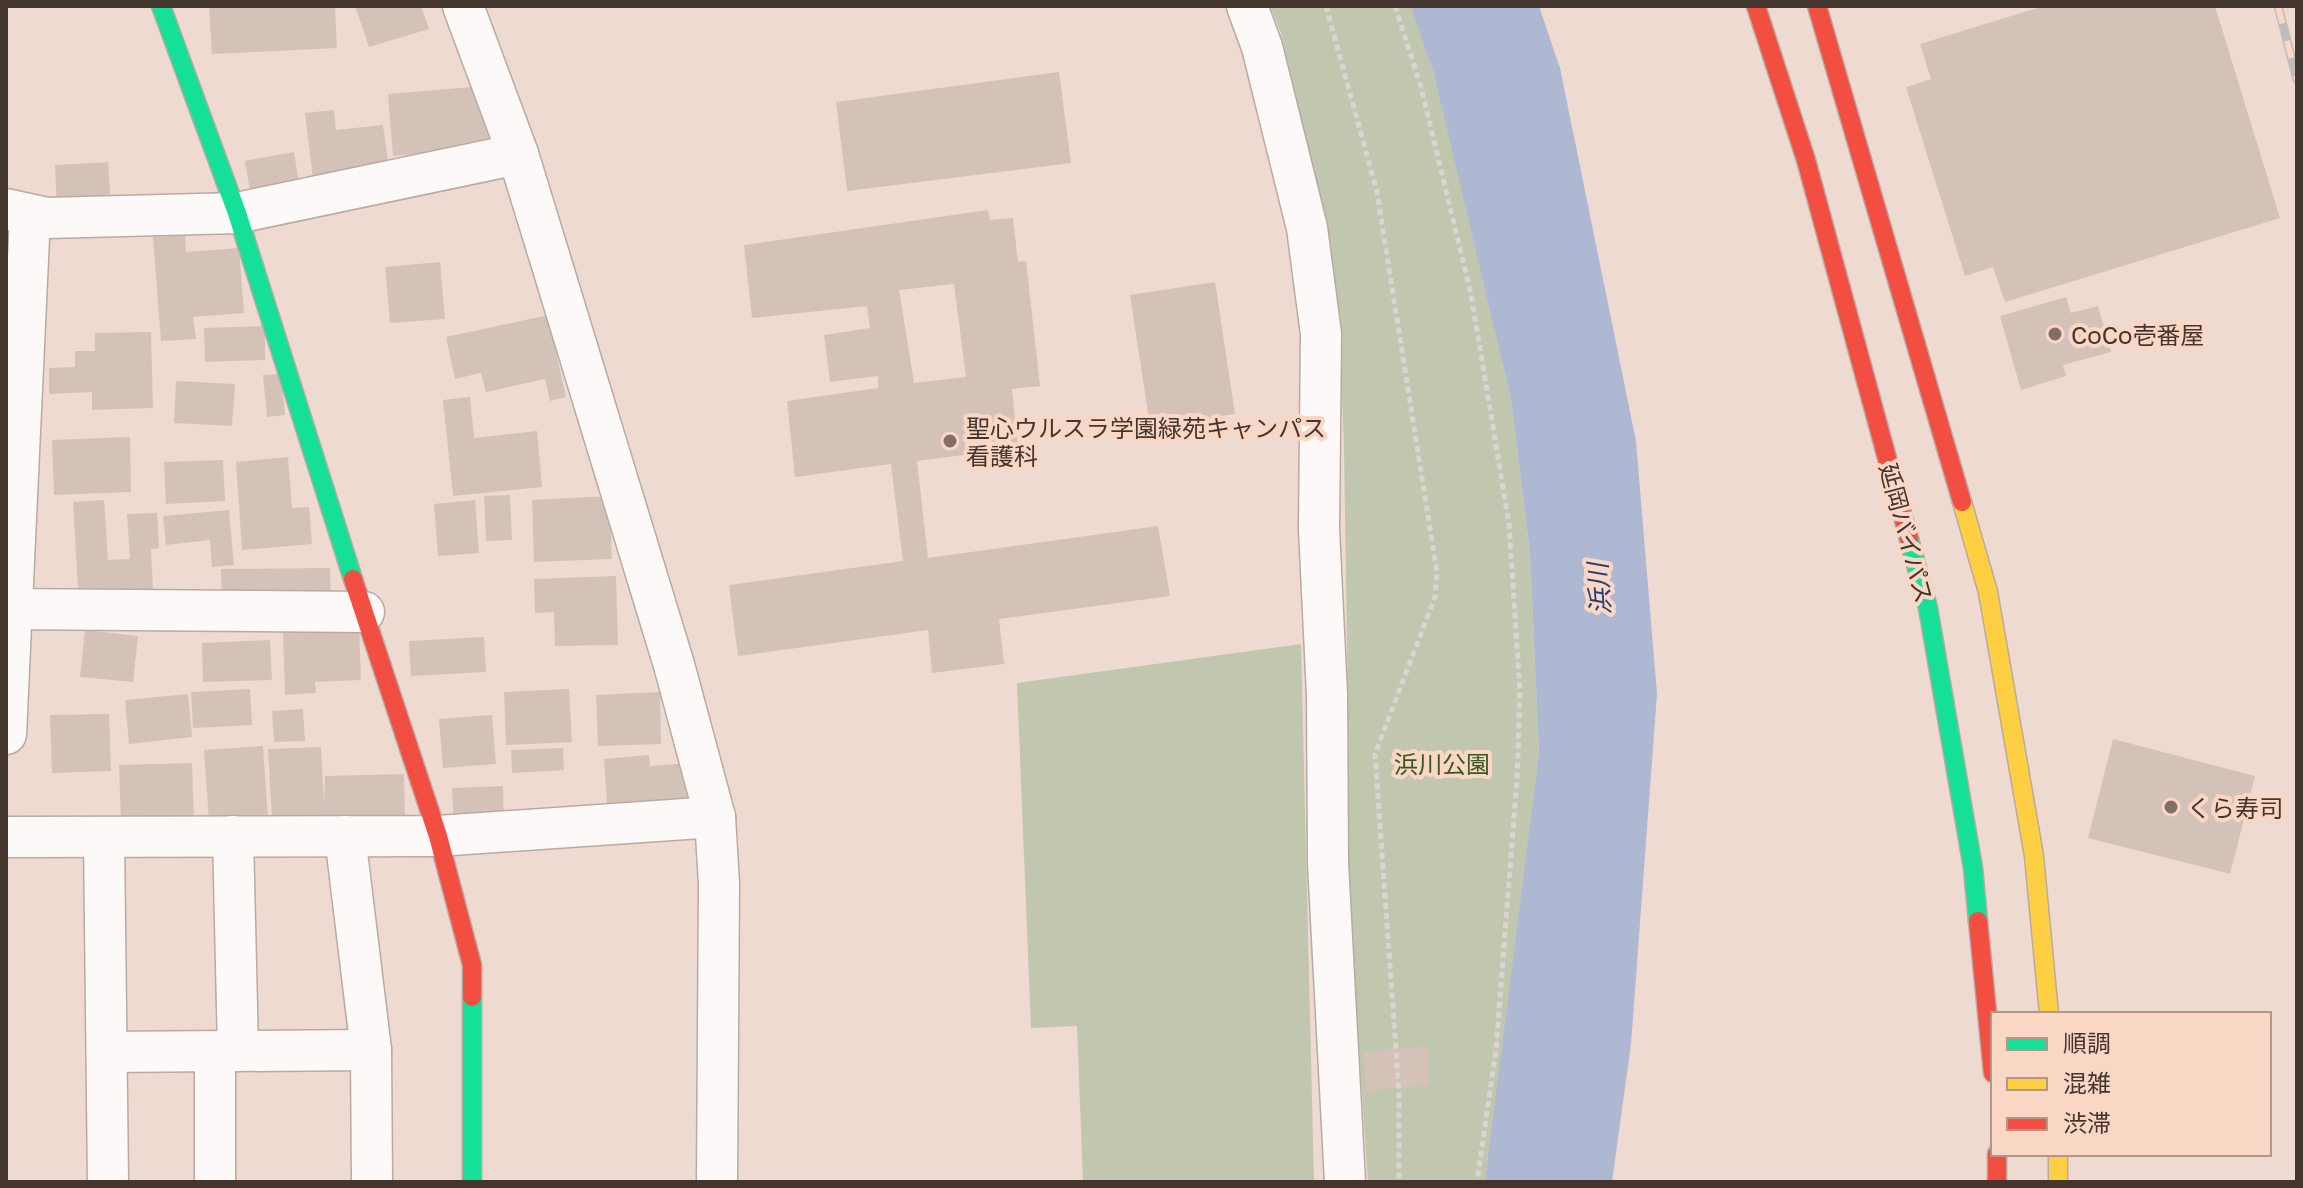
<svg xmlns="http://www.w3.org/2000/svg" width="2303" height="1188" font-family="'Golos Text','Noto Sans JP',sans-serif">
	<rect width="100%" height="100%" fill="#eedad1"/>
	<g fill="#c1c6af">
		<path d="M1270 6H1413L1440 94 1511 399 1530 554 1539 754 1503 1133 1494 1182H1368L1346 856 1348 711 1344 447 1339 324 1325 222 1281 33Z"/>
		<path d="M1301 644 1314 1182H1083L1077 1026 1031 1028 1017 683Z"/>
	</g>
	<path fill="#aeb8d3" d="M1411 6H1539L1560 68 1636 441 1657 694 1631 1044 1612 1182H1485L1539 754 1530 554 1511 399 1434 74Z"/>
	<g fill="#d4c2b9" fill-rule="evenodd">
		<path d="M209 6H335L337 48 212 54Z"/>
		<path d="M355 6H421L429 29 369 47Z"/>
		<path d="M2044 6H2215L2280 218 2005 302 1993 267 1965 276 1906 87 1931 79 1920 44Z"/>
		<path d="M1059 72 1071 163 847 191 836 102Z"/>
		<path d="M484 86 489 148 393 156 388 94Z"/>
		<path d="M334 110 336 130 383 125 389 169 313 178 305 113Z"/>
		<path d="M294 152 301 195 252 204 245 161Z"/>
		<path d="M108 162 111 208 57 210 55 165Z"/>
		<path d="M988 210 990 220 1013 218 1018 262 1026 261 1040 386 1012 389 1018 448 917 461 928 558 1158 526 1170 596 999 619 1004 664 932 673 928 630 738 656 729 585 903 561 891 464 795 477 787 401 878 388V376L830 382 824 335 870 328 867 306 752 318 744 245ZM954 284 966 377 914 383 899 290Z"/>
		<path d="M185 235 186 252 239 248 244 313 193 317 196 339 161 341 153 237Z"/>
		<path d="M440 262 445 319 390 323 385 267Z"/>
		<path d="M1215 282 1235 414 1150 426 1130 295Z"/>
		<path d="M2066 297 2071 313 2098 306 2111 352 2063 365 2066 376 2021 390 2000 316Z"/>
		<path d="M548 315 566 397 550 401 545 379 486 392 481 373 455 379 446 337Z"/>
		<path d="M265 326V360L205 362 204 328Z"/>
		<path d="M151 332 153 408 92 410V392L49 394V368L75 367V351H95V333Z"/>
		<path d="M281 374 285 415 267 417 263 375Z"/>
		<path d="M176 381 235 384 232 426 174 423Z"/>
		<path d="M470 397 474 438 537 431 542 487 453 496 443 400Z"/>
		<path d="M130 437 131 492 54 495 52 440Z"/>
		<path d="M288 457 292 508 309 507 312 544 242 550 236 462Z"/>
		<path d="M223 460 225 501 166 504 164 462Z"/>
		<path d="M510 495 512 540 486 541 484 496Z"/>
		<path d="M609 496 612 559 534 562 532 500Z"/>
		<path d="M104 500 108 560 130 559 127 514 157 513 159 548 151 549 153 590 131 592 79 605 73 502Z"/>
		<path d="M475 500 479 553 438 556 434 504Z"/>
		<path d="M229 510 234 565 212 567 210 540 166 545 163 516Z"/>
		<path d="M330 568 331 606 222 607 221 569Z"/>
		<path d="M616 576 618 645 555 646 554 612 535 613 534 579Z"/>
		<path d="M359 625 361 680 315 682 316 693 285 695 283 629Z"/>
		<path d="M85 630 138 636 133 682 80 677Z"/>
		<path d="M484 637 486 672 411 676 409 641Z"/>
		<path d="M270 640 272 680 203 682 202 643Z"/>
		<path d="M250 689 252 725 193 728 191 692Z"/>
		<path d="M569 689 572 742 506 745 504 692Z"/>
		<path d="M660 692 661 744 598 746 596 695Z"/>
		<path d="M188 694 192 737 129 744 125 700Z"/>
		<path d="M303 709 305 741 274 742 272 711Z"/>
		<path d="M109 714 111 771 52 773 50 715Z"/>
		<path d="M492 715 496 764 443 768 439 719Z"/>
		<path d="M2113 739 2255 776 2230 874 2088 838Z"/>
		<path d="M263 746 268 819 209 822 204 750Z"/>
		<path d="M321 747 324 803 325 776 404 774 405 823 325 825V816L272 818 268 749Z"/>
		<path d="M563 748 564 770 512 773 511 750Z"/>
		<path d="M649 755 650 766 690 763 693 810 608 816 604 759Z"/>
		<path d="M192 763 194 823 121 825 119 765Z"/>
		<path d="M503 786 504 829 454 830 452 788Z"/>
		<path d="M1427 1046 1430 1085 1367 1091 1363 1052Z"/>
	</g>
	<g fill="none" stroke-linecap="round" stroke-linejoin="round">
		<g stroke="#b9aaa3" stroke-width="43">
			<g id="street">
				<path d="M463 6 518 154 552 265 674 665 715 817 719 884 717 1182"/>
				<path d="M1247 6 1262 47 1307 228 1321 334 1319 529 1327 695 1328 863 1345 1182"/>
				<path d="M6 209 47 218 237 213 518 154"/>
				<path d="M6 609 364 612"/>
				<path d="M6 734 30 216"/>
				<path d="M233 836 238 1051"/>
				<path d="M345 836 371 1050 372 1182"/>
				<path d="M6 837 438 836 715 817"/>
				<path d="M104 837 108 1182"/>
				<path d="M107 1052 371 1050"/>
				<path d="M215 1052V1182"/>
			</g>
		</g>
		<g stroke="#b9aaa3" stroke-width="21">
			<g id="fast">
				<path d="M161 6 237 213 353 579"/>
				<path d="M1909 539 1928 608 1973 868 1978 921"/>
				<path d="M472 997V1182"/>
			</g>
		</g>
		<g stroke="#b9aaa3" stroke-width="21">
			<g id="slow">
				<path d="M1962 502 1988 592 2034 856 2049 1014"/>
				<path d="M2058 1154V1182"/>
			</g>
		</g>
		<g stroke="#b9aaa3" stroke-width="21">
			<g id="jam">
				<path d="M1756 6 1806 160 1909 539"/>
				<path d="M1817 6 1962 502"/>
				<path d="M353 579 438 836 472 965V997"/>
				<path d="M1978 921 1993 1073"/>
				<path d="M1997 1154V1182"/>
			</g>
		</g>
		<g stroke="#dad5d2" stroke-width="5" stroke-dasharray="6 4" stroke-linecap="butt">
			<path d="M1326 6 1377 192 1437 573 1435 597 1375 754 1399 1093V1182"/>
			<path d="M1395 6 1421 87 1471 294 1509 524 1520 692 1517 779 1496 1049 1477 1182"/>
		</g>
		<use href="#street" stroke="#fcf9f8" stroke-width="40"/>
		<use href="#fast" stroke="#16e098" stroke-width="18"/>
		<use href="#slow" stroke="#ffcf43" stroke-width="18"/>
		<use href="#jam" stroke="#f24e42" stroke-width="18"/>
		<g stroke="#c1bbb9" stroke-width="9">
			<path id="rail" d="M2278 6 2297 80"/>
		</g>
		<use href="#rail" stroke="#fad6c5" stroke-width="6" stroke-dasharray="18" stroke-linecap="butt"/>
	</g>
	<g fill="#806f68" stroke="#fad6c5" stroke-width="3">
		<circle cx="2055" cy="334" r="8"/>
		<circle cx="950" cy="441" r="8"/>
		<circle cx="2171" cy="807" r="8"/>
	</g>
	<g text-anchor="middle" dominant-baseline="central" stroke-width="8" stroke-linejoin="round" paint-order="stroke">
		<g font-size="24" fill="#44362f" stroke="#fad6c5" text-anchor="start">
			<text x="2071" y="334">CoCo壱番屋</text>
			<text x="966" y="427">聖心ウルスラ学園緑苑キャンパス<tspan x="966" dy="28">看護科</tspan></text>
			<text x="2187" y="807">くら寿司</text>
		</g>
		<g font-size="24" fill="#44362f" stroke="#fad6c5">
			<text transform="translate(1907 533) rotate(75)">延岡バイパス</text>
		</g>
		<g font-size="24" fill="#335a22" stroke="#fad6c5">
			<text x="1442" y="763">浜川公園</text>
		</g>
		<g font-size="26" font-style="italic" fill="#243f74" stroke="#fad6c5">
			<text transform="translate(1599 589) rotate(-94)">浜川</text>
		</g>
	</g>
	<rect width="2303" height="1188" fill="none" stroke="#44362f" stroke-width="16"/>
	<rect x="1991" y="1012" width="280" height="144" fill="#fad6c5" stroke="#b19689" stroke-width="2"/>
	<rect x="2007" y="1038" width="40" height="12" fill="#16e098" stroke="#b19689" stroke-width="2"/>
	<text x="2063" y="1052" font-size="24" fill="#44362f">順調</text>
	<rect x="2007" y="1078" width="40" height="12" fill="#ffcf43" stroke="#b19689" stroke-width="2"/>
	<text x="2063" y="1092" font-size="24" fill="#44362f">混雑</text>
	<rect x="2007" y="1118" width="40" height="12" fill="#f24e42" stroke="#b19689" stroke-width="2"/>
	<text x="2063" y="1132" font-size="24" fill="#44362f">渋滞</text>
</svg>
